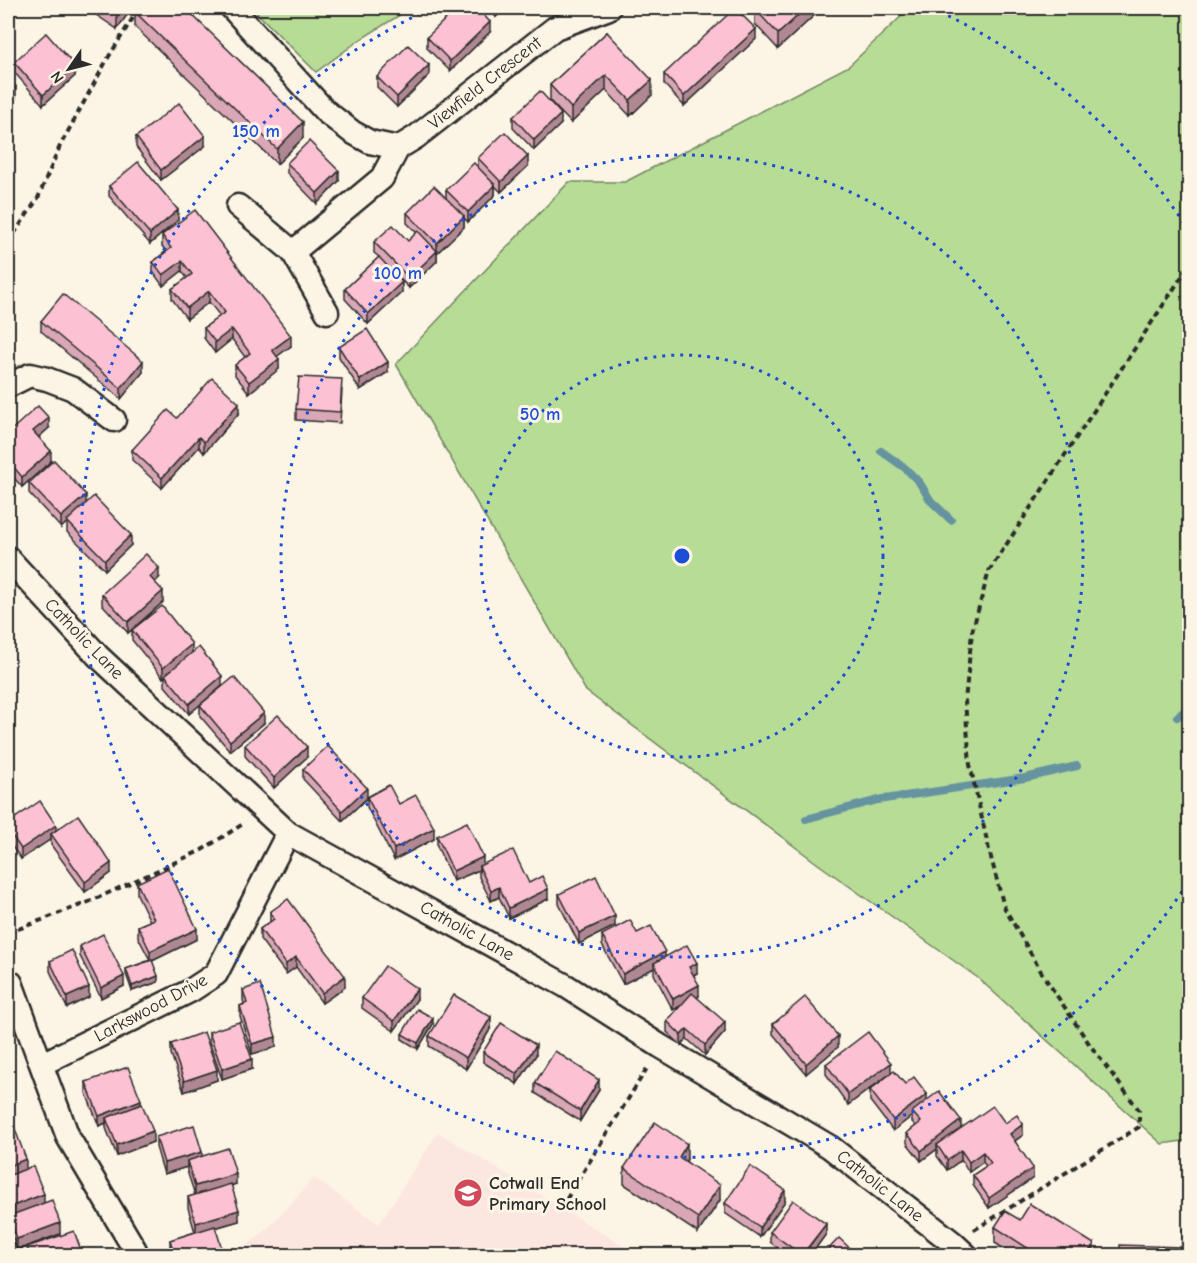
<svg xmlns="http://www.w3.org/2000/svg" width="1197" height="1263" font-family="'Comic Neue',sans-serif">
	<rect width="100%" height="100%" fill="#fcf5e5"/>
	<filter id="ink" filterUnits="userSpaceOnUse"><feTurbulence type="fractalNoise" baseFrequency=".0167" numOctaves="2"/><feDisplacementMap in="SourceGraphic" scale="12" xChannelSelector="R" yChannelSelector="G"/><feConvolveMatrix kernelMatrix="1 2 1 2 8 2 1 2 1" color-interpolation-filters="sRGB"/></filter>
	<g filter="url(#ink)">
		<path fill="#fce6e0" d="M438 1132 638 1255H236L270 1226 314 1178 379 1224Z"/>
		<g fill="#b7dc96" stroke="#718460" stroke-width="1.5">
			<path d="M252 8H411L361 39 316 72Z"/>
			<path d="M910 8H1189V1140L1162 1144 978 978 818 864 586 691 396 364 569 182H625L849 66Z"/>
		</g>
		<g fill="none" stroke-linecap="round" stroke-linejoin="round">
			<g stroke="#6693a0" stroke-width="8">
				<path d="M881 451 905 468 919 482 931 501 951 520"/>
				<path d="M1177 717 1190 707"/>
				<path d="M806 819 878 800 1025 778 1077 766"/>
			</g>
			<g stroke="#2b2b2b" stroke-width="27">
				<g id="minor">
					<path d="M232 8 325 111 352 132 370 142 398 148 416 137 555 28 609 8"/>
					<path d="M238 206 293 252 382 178 398 148"/>
					<path d="M293 252 327 312"/>
					<path d="M8 386 30 375 47 379 73 389 114 420"/>
					<path d="M8 558 98 656 288 833 566 986 660 1046 830 1147 953 1243 967 1256"/>
					<path d="M11 983 68 1137 135 1250"/>
					<path d="M42 1064 190 991 216 974 288 833"/>
				</g>
			</g>
			<g stroke="#2b2b2b" stroke-width="4" stroke-dasharray="6 4.5" stroke-linecap="butt">
				<path d="M8 243 38 198 60 146 108 58 139 8"/>
				<path d="M8 933 91 901 202 850 243 824"/>
				<path d="M561 1208 649 1065"/>
				<path d="M974 1230 1139 1127V1110L1090 1045 1043 975 1004 907 989 850 970 765 965 701 972 632 989 571 1190 264"/>
			</g>
			<use href="#minor" stroke="#fcf5e5" stroke-width="22"/>
		</g>
		<g fill="#d9a7b6" stroke="#2b2b2b" stroke-width="1.5">
			<path d="M86 8H132L117 29Z"/>
			<path d="M487 8H506L496 17Z"/>
			<path d="M757 8H822L778 49 755 24V9Z"/>
			<path d="M135 12 303 138 277 164 135 27Z"/>
			<path d="M490 32 450 71 427 48V37Z"/>
			<path d="M607 32 652 95 630 116 606 90 571 123 550 101V85Z"/>
			<path d="M756 39 684 106 664 84V74Z"/>
			<path d="M14 62 75 76 43 105 14 72Z"/>
			<path d="M429 75 397 107 377 87V77Z"/>
			<path d="M513 117 561 124 534 150 513 128Z"/>
			<path d="M136 137 205 146 161 180 136 147Z"/>
			<path d="M478 158 528 166 501 192 495 186V195L468 222 464 218V227L437 253V261L409 288 388 267 402 292 368 324 345 299V289L379 257 374 253V242L408 241 417 233 407 223V213L446 199V190L478 167Z"/>
			<path d="M287 163 339 181 317 204 287 173Z"/>
			<path d="M109 186 178 220 150 244 109 196Z"/>
			<path d="M162 235 291 346 277 356 279 369 249 393 235 375V365L245 357 232 339 215 353 204 338V328L220 316 209 302 187 319 172 299V289L187 278 182 271 163 286 153 272V262L166 251 162 246Z"/>
			<path d="M41 321 143 372 121 399 41 331Z"/>
			<path d="M339 347 388 372 360 390 339 357Z"/>
			<path d="M342 390 340 423 296 420V409Z"/>
			<path d="M239 413 204 453 199 447 162 488 132 460V450L177 418Z"/>
			<path d="M49 428 39 437 51 461 22 487 8 471V433Z"/>
			<path d="M29 483 86 504 131 545 105 570 67 532V522L61 528 29 493Z"/>
			<path d="M159 578 155 582 163 602 128 633 102 604V594Z"/>
			<path d="M132 630 192 653 222 686 189 714 165 686V676L163 678 132 640Z"/>
			<path d="M200 705 264 723 230 751 200 716Z"/>
			<path d="M245 745 307 757 274 788 245 756Z"/>
			<path d="M303 769 367 797 399 804 434 839 394 860 367 807V798L342 821 303 779Z"/>
			<path d="M8 823 56 831 111 873 85 892 51 845V839L21 859 8 841Z"/>
			<path d="M437 836 483 864 529 883 548 899 509 918 499 897 491 901 479 877V870L453 881 437 846Z"/>
			<path d="M137 883 197 939 152 961 158 982 132 991 126 974V969L150 960 138 937V926L150 921 137 894Z"/>
			<path d="M559 894 615 926 579 944 559 904Z"/>
			<path d="M270 912 345 987 322 1003 296 967 286 974 260 939V929L270 922Z"/>
			<path d="M637 933 665 957 697 973 694 975 699 996 697 997 725 1032 705 1055 687 1039 681 1045 667 1032V1021L681 1005 673 1010 654 974V968L623 984 602 945V935Z"/>
			<path d="M80 946 124 986 101 998 80 956Z"/>
			<path d="M50 961 89 997 67 1008 50 971Z"/>
			<path d="M243 990 276 1047 252 1054 240 1016V1006L244 1004 243 1000Z"/>
			<path d="M362 998 417 999 394 1031 362 1008Z"/>
			<path d="M433 1024 418 1049 402 1039V1034Z"/>
			<path d="M773 1024 838 1047 806 1074 773 1034Z"/>
			<path d="M491 1028 466 1069 429 1046V1036Z"/>
			<path d="M209 1032 252 1069 222 1079 209 1042Z"/>
			<path d="M171 1044 217 1080 184 1092 171 1054Z"/>
			<path d="M483 1052 536 1055 517 1084 483 1062Z"/>
			<path d="M826 1064 891 1073 848 1105 826 1074Z"/>
			<path d="M86 1082 141 1104 153 1142 117 1156 106 1128V1123L99 1126 86 1093Z"/>
			<path d="M535 1083 599 1090 580 1121 535 1093Z"/>
			<path d="M905 1084 927 1100 961 1128 1005 1123 1023 1135 1015 1141 1033 1178 989 1208 973 1185V1175L986 1166 983 1162 969 1172 961 1160 947 1170 937 1156V1149L921 1161 907 1143V1133L916 1126 912 1122V1116L893 1131 870 1101V1090Z"/>
			<path d="M8 1110 26 1169 60 1234 17 1250 9 1226V1215L8 1210Z"/>
			<path d="M156 1137 202 1156 236 1184 231 1186 239 1221 215 1228 223 1256H171L170 1251V1240L195 1232 188 1208V1197L195 1195 187 1171V1167L164 1174 156 1147Z"/>
			<path d="M687 1159 686 1161 720 1200 698 1233 624 1184V1168Z"/>
			<path d="M785 1201 760 1237 725 1213V1203Z"/>
			<path d="M995 1227 1094 1256H1015L995 1243Z"/>
			<path d="M770 1232 826 1234 810 1256H788L770 1242Z"/>
		</g>
		<g fill="#b08894" stroke="#2b2b2b" stroke-width="1.5">
			<path d="M121 8H132L117 29V14Z"/>
			<path d="M496 8H506L496 17Z"/>
			<path d="M806 8H822L778 49V34Z"/>
			<path d="M490 22V32L450 71V61Z"/>
			<path d="M756 29V39L684 106V96Z"/>
			<path d="M429 65V75L397 107V97Z"/>
			<path d="M75 66V76L43 105V95Z"/>
			<path d="M606 75V90L571 123V108Z"/>
			<path d="M652 80V95L630 116V100Z"/>
			<path d="M16 87V98L8 104V94Z"/>
			<path d="M561 114V124L534 150V140Z"/>
			<path d="M303 122V138L277 164V149Z"/>
			<path d="M205 136V146L161 180V170Z"/>
			<path d="M528 156V166L501 192V182Z"/>
			<path d="M339 171V181L317 204V193Z"/>
			<path d="M495 185V195L468 222V212Z"/>
			<path d="M178 210V220L150 244V234Z"/>
			<path d="M464 216V227L437 253V261L409 288V278L437 251V243Z"/>
			<path d="M182 261V271L163 286V275Z"/>
			<path d="M402 282V292L368 324V314Z"/>
			<path d="M209 291V302L187 319V308Z"/>
			<path d="M232 329V339L215 353V342Z"/>
			<path d="M11 334V344L8 349V339Z"/>
			<path d="M291 336V346L272 360V350Z"/>
			<path d="M279 359V369L249 393V382Z"/>
			<path d="M143 361V372L121 399V388Z"/>
			<path d="M388 362V372L360 390V380Z"/>
			<path d="M239 403V413L204 453V442Z"/>
			<path d="M49 418V428L33 442V431Z"/>
			<path d="M199 437V447L162 488V478Z"/>
			<path d="M51 451V461L22 487V477Z"/>
			<path d="M86 495V505L61 528V517Z"/>
			<path d="M131 535V545L105 570V560Z"/>
			<path d="M159 568V578L150 587V577Z"/>
			<path d="M163 591V602L128 633V622Z"/>
			<path d="M192 644V654L163 678V668Z"/>
			<path d="M222 676V686L189 714V704Z"/>
			<path d="M264 713V723L230 751V741Z"/>
			<path d="M307 747V757L274 788V778Z"/>
			<path d="M367 788V798L342 821V811Z"/>
			<path d="M56 825V835L51 834V839L21 859V849Z"/>
			<path d="M434 828V839L394 860V849Z"/>
			<path d="M483 857V868L479 866V870L453 881V871Z"/>
			<path d="M111 863V873L85 892V882Z"/>
			<path d="M499 887V897L491 901V891Z"/>
			<path d="M548 889V899L509 918V908Z"/>
			<path d="M615 916V926L579 944V933Z"/>
			<path d="M197 929V939L150 962V951Z"/>
			<path d="M665 952V962L654 963V968L623 984V974Z"/>
			<path d="M296 957V967L286 974V964Z"/>
			<path d="M697 963V973L689 977V967Z"/>
			<path d="M124 976V986L101 998V988Z"/>
			<path d="M158 976V982L132 991V986Z"/>
			<path d="M345 976V987L322 1003V993Z"/>
			<path d="M699 985V996L673 1010V999Z"/>
			<path d="M89 987V997L67 1008V997Z"/>
			<path d="M417 989V999L394 1031V1021Z"/>
			<path d="M491 1017V1028L466 1069V1058Z"/>
			<path d="M433 1018V1024L418 1049V1043Z"/>
			<path d="M725 1022V1032L705 1055V1045Z"/>
			<path d="M687 1029V1039L681 1045V1035Z"/>
			<path d="M838 1036V1047L806 1074V1064Z"/>
			<path d="M276 1037V1047L252 1054V1044Z"/>
			<path d="M536 1045V1055L517 1084V1074Z"/>
			<path d="M252 1059V1069L222 1079V1069Z"/>
			<path d="M891 1063V1073L848 1105V1094Z"/>
			<path d="M217 1070V1080L184 1092V1081Z"/>
			<path d="M599 1080V1090L580 1121V1111Z"/>
			<path d="M927 1094V1105L912 1112V1116L893 1131V1120Z"/>
			<path d="M141 1100V1110L106 1118V1123L99 1126V1116Z"/>
			<path d="M961 1120V1130L937 1145V1149L921 1161V1151Z"/>
			<path d="M1023 1124V1135L1010 1144V1134Z"/>
			<path d="M153 1131V1142L117 1156V1145Z"/>
			<path d="M687 1144V1159L679 1172V1157Z"/>
			<path d="M961 1150V1160L947 1170V1160Z"/>
			<path d="M202 1152V1162L187 1161V1167L164 1174V1163Z"/>
			<path d="M983 1152V1162L969 1172V1162Z"/>
			<path d="M26 1159V1170L8 1176V1166Z"/>
			<path d="M1033 1168V1178L989 1208V1198Z"/>
			<path d="M236 1174V1184L195 1197V1186Z"/>
			<path d="M720 1185V1200L698 1233V1218Z"/>
			<path d="M785 1190V1201L760 1237V1227Z"/>
			<path d="M44 1194V1204L10 1217V1207Z"/>
			<path d="M239 1210V1221L196 1233V1223Z"/>
			<path d="M60 1223V1234L17 1250V1239Z"/>
			<path d="M826 1224V1234L810 1256H802Z"/>
			<path d="M1094 1244V1256H1088V1253Z"/>
			<path d="M223 1252V1256H215V1255Z"/>
		</g>
		<g fill="#fcc2d4" stroke="#2b2b2b" stroke-width="1.5">
			<path d="M108 8H121L117 14Z"/>
			<path d="M140 8H185L303 122 277 149 135 12Z"/>
			<path d="M457 8H477L490 22 450 61 427 37Z"/>
			<path d="M735 8 756 29 684 96 664 74Z"/>
			<path d="M757 8H806L778 34 755 9Z"/>
			<path d="M607 32 652 80 630 100 606 75 571 108 550 85Z"/>
			<path d="M46 33 75 66 43 95 14 62Z"/>
			<path d="M408 45 429 65 397 97 377 77Z"/>
			<path d="M8 77 16 87 8 94Z"/>
			<path d="M540 91 561 114 534 140 513 117Z"/>
			<path d="M179 103 205 136 161 170 136 137Z"/>
			<path d="M505 132 528 156 501 182 478 158Z"/>
			<path d="M309 141 339 171 317 193 287 163Z"/>
			<path d="M138 162 178 210 150 234 109 186Z"/>
			<path d="M474 163 495 185 468 212 446 190Z"/>
			<path d="M434 186 464 216 437 243 407 213Z"/>
			<path d="M195 210 291 336 272 350 279 359 249 382 235 365 250 353 232 329 215 342 204 328 225 312 209 291 187 308 172 289 192 274 182 261 163 275 153 262 171 248 162 235Z"/>
			<path d="M393 225 408 241 418 231 437 251 409 278 374 242Z"/>
			<path d="M379 257 402 282 368 314 345 289Z"/>
			<path d="M63 294 143 361 121 388 41 321Z"/>
			<path d="M367 329 388 362 360 380 339 347Z"/>
			<path d="M8 331 11 334 8 339Z"/>
			<path d="M299 377 342 379 340 412 296 409Z"/>
			<path d="M212 378 239 403 204 442 199 437 162 478 132 450 168 410 177 418Z"/>
			<path d="M38 406 49 418 33 431 51 451 22 477 8 460V433Z"/>
			<path d="M54 460 86 495 61 517 29 483Z"/>
			<path d="M94 496 131 535 105 560 67 521Z"/>
			<path d="M146 554 159 568 150 577 163 591 128 622 102 594Z"/>
			<path d="M162 606 192 644 163 668 132 630Z"/>
			<path d="M199 647 222 676 189 704 165 675Z"/>
			<path d="M234 677 264 713 230 741 200 705Z"/>
			<path d="M278 715 307 747 274 778 245 745Z"/>
			<path d="M328 746 367 788 342 811 303 769Z"/>
			<path d="M389 785 399 804 416 795 434 828 394 849 367 797Z"/>
			<path d="M40 801 56 825 21 849 8 830V823Z"/>
			<path d="M78 815 111 863 85 882 51 834Z"/>
			<path d="M467 822 483 857 453 871 437 836Z"/>
			<path d="M513 850 529 883 542 876 548 889 509 908 499 887 491 891 479 866Z"/>
			<path d="M168 868 197 929 150 951 138 926 154 919 137 883Z"/>
			<path d="M596 876 615 916 579 933 559 894Z"/>
			<path d="M288 899 345 976 322 993 296 957 286 964 260 929 274 919 270 912Z"/>
			<path d="M630 920 637 933 651 926 665 952 623 974 602 935Z"/>
			<path d="M103 934 124 976 101 988 80 946Z"/>
			<path d="M687 945 697 963 689 967 699 985 673 999 654 963Z"/>
			<path d="M72 950 89 987 67 997 50 961Z"/>
			<path d="M152 960 158 976 132 986 126 969Z"/>
			<path d="M385 966 417 989 394 1021 362 998Z"/>
			<path d="M260 984 276 1037 252 1044 240 1006 247 1003 243 990Z"/>
			<path d="M692 993 725 1022 705 1045 687 1029 681 1035 667 1021Z"/>
			<path d="M454 995 491 1017 466 1058 429 1036Z"/>
			<path d="M805 997 838 1036 806 1064 773 1024Z"/>
			<path d="M417 1009 433 1018 418 1043 402 1034Z"/>
			<path d="M239 1022 252 1059 222 1069 209 1032Z"/>
			<path d="M501 1023 536 1045 517 1074 483 1052Z"/>
			<path d="M204 1032 217 1070 184 1081 171 1044Z"/>
			<path d="M868 1032 891 1063 848 1094 826 1064Z"/>
			<path d="M555 1051 599 1080 580 1111 535 1083Z"/>
			<path d="M128 1067 141 1100 99 1116 86 1082Z"/>
			<path d="M894 1071 905 1084 914 1077 927 1094 893 1120 870 1090Z"/>
			<path d="M939 1091 961 1120 921 1151 907 1133 921 1122 912 1112Z"/>
			<path d="M142 1104 153 1131 117 1145 106 1118Z"/>
			<path d="M993 1106 1005 1123 1017 1115 1023 1124 1010 1134 1033 1168 989 1198 973 1175 991 1163 983 1152 969 1162 961 1150 947 1160 937 1145Z"/>
			<path d="M8 1110 26 1159 8 1166Z"/>
			<path d="M655 1122 687 1144 679 1157 720 1185 698 1218 624 1168Z"/>
			<path d="M194 1125 202 1152 164 1163 156 1137Z"/>
			<path d="M228 1148 236 1174 195 1186 187 1161Z"/>
			<path d="M33 1166 44 1194 10 1207 8 1200V1176Z"/>
			<path d="M750 1166 785 1190 760 1227 725 1203Z"/>
			<path d="M231 1184 239 1210 196 1223 188 1197Z"/>
			<path d="M52 1200 60 1223 17 1239 9 1216Z"/>
			<path d="M793 1200 826 1224 802 1255 770 1232Z"/>
			<path d="M1030 1204 1094 1244 1088 1253 1091 1256H1040L995 1227 1005 1211 1020 1220Z"/>
			<path d="M215 1226 223 1252 215 1255V1256H175L170 1240Z"/>
			<path d="M1183 1229H1190V1256H1120V1245L1182 1247Z"/>
			<path d="M74 1231 82 1253 76 1256H30L27 1247Z"/>
			<path d="M839 1238 858 1256H822Z"/>
		</g>
	</g>
	<g fill="none" stroke="#1d4ed8" stroke-width="3" stroke-dasharray="3 6">
		<circle cx="682" cy="556" r="201"/>
		<circle cx="682" cy="556" r="401"/>
		<path d="M1187 884A602 602 0 1 1 432 8M932 8A602 602 0 0 1 1187 228"/>
	</g>
	<defs>
		<g id="school-disc" transform="scale(1.5)"><circle r="9.5" fill="#d1495b" stroke="#fcf5e5"/><path d="M0-5L7-2L0 1L-7-2ZM-4 1L0 2.5L4 1V4Q0 6-4 4Z" fill="#fff"/></g>
	</defs>
	<g fill-rule="evenodd">
		<use href="#school-disc" x="468" y="1193"/>
	</g>
	<g text-anchor="middle" dominant-baseline="central" stroke-width="6" stroke-linejoin="round" paint-order="stroke">
		<g font-size="18" fill="#2b2b2b" stroke="#fcf5e5">
			<text transform="translate(485 83) rotate(-38)">Viewfield Crescent</text>
			<text transform="translate(84 639) rotate(46)">Catholic Lane</text>
			<text transform="translate(467 931) rotate(29)">Catholic Lane</text>
			<text transform="translate(151 1008) rotate(-28)">Larkswood Drive</text>
			<text transform="translate(880 1186) rotate(38)">Catholic Lane</text>
		</g>
		<g font-size="18" font-weight="bold" fill="#2b2b2b" stroke="#fcf5e5" text-anchor="start">
			<text x="489" y="1183">Cotwall End<tspan x="489" dy="21">Primary School</tspan></text>
		</g>
	</g>
	<circle cx="682" cy="556" r="9" fill="#1d4ed8" stroke="#fcf5e5" stroke-width="3"/>
	<g font-size="18" text-anchor="middle" font-weight="bold" fill="#1d4ed8" stroke="#fcf5e5" stroke-width="6" stroke-linejoin="round" paint-order="stroke">
		<text x="256" y="137">150 m</text>
		<text x="398" y="279">100 m</text>
		<text x="540" y="420">50 m</text>
	</g>
	<rect width="1197" height="1263" fill="none" stroke="#fcf5e5" stroke-width="30"/>
	<rect x="15" y="15" width="1167" height="1233" fill="none" stroke="#2b2b2b" stroke-width="2" filter="url(#ink)"/>
	<g transform="translate(69 69) rotate(235)" stroke="#fcf5e5" stroke-width="4.5" paint-order="stroke">
	<path d="M0-4.5L10 22L0 15L-10 22Z" fill="#2b2b2b"/>
	<text y="-9" font-size="16" font-weight="bold" text-anchor="middle" fill="#2b2b2b">N</text>
	</g>
</svg>
